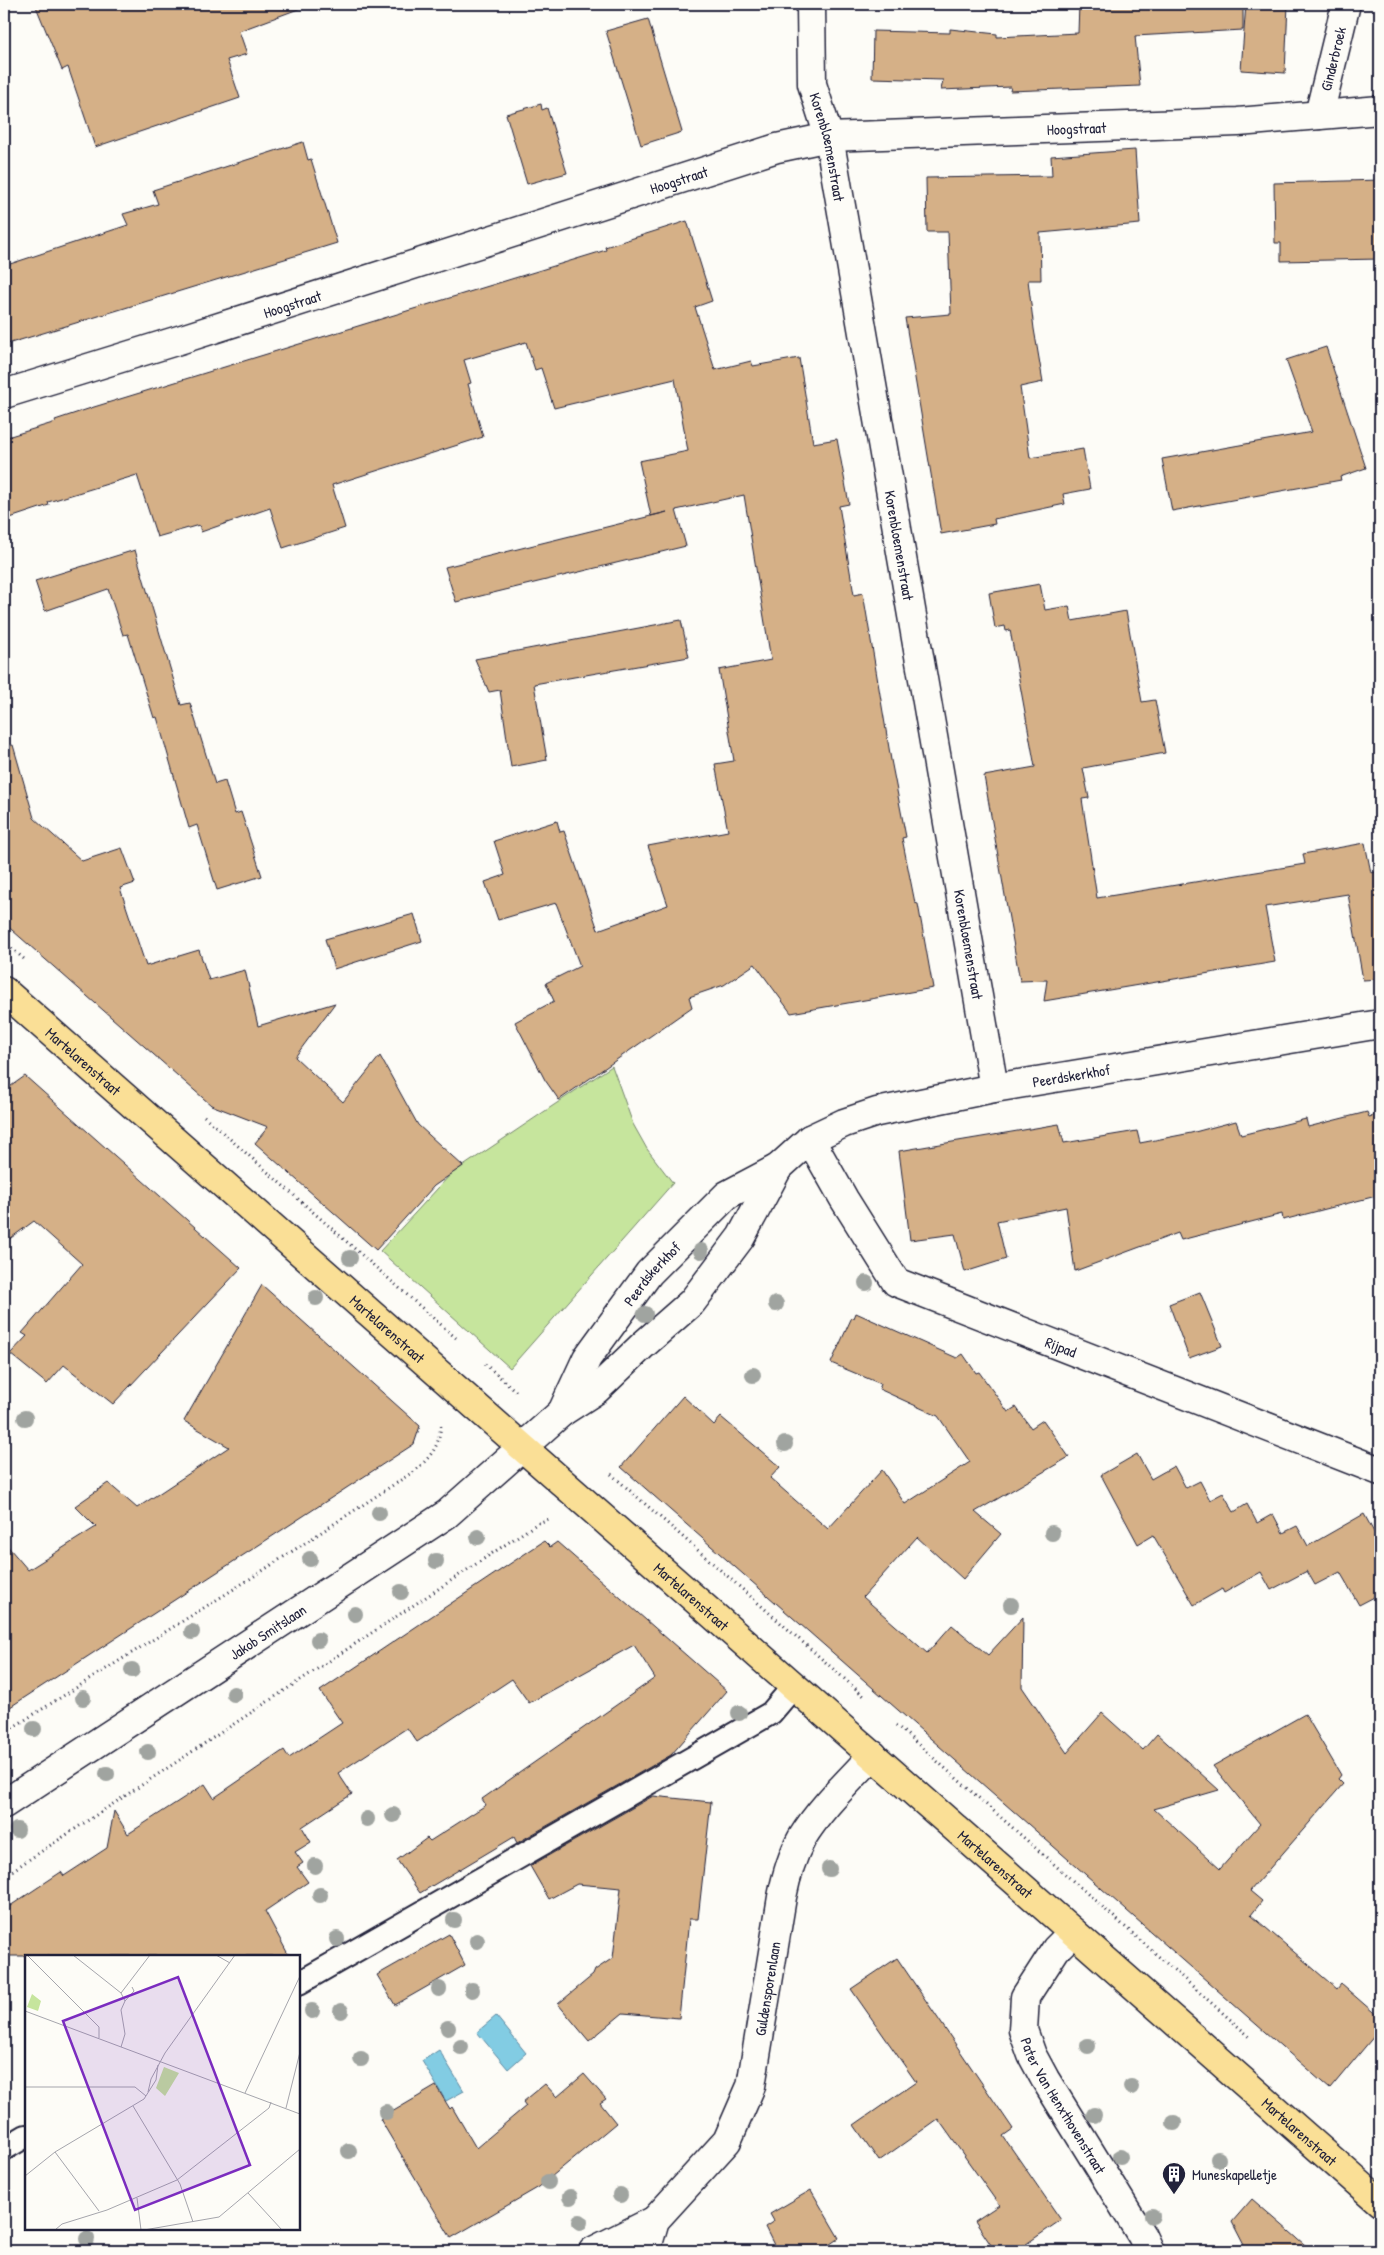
<svg xmlns="http://www.w3.org/2000/svg" width="1384" height="2255" font-family="'Patrick Hand',sans-serif">
	<rect width="100%" height="100%" fill="#fdfcf7"/>
	<filter id="ink" filterUnits="userSpaceOnUse"><feTurbulence type="fractalNoise" baseFrequency=".02" numOctaves="2"/><feDisplacementMap in="SourceGraphic" scale="10" xChannelSelector="R" yChannelSelector="G"/><feConvolveMatrix kernelMatrix="1 2 1 2 8 2 1 2 1" color-interpolation-filters="sRGB"/></filter>
	<g filter="url(#ink)">
		<path fill="#c6e59d" stroke="#74846c" d="M612 1066 633 1124 647 1149 673 1183 510 1368 380 1251 450 1175Z"/>
		<g fill="#82cce3" stroke="#5c88a0">
			<path d="M496 2016 526 2053 508 2069 477 2032Z"/>
			<path d="M439 2050 464 2091 446 2101 422 2061Z"/>
		</g>
		<g fill="#d5b087" stroke="#22223b">
			<path d="M35 4H301V8L239 31 247 54 227 60 240 98 95 147 68 67 62 70Z"/>
			<path d="M1079 4H1243V30L1135 36 1140 86 1010 91 1011 87 941 90 943 80 872 78 873 31 950 33V29L997 34V37L1078 33Z"/>
			<path d="M1246 4H1288L1285 73 1241 70Z"/>
			<path d="M648 19 682 132 641 145 606 31Z"/>
			<path d="M541 104 542 110 547 108 567 173 527 184 506 114Z"/>
			<path d="M303 142 308 160 311 159 337 243 4 345V266L128 225 123 214 158 204 153 190Z"/>
			<path d="M1135 150 1140 224 1040 233 1041 280H1028L1034 329 1043 382 1020 387 1030 458 1083 449 1090 489 1063 494 1065 504 994 519 995 524 941 534 905 318 951 314 948 232H927L926 178 1052 176 1051 156Z"/>
			<path d="M1380 180V259L1281 261V243H1275L1274 183Z"/>
			<path d="M687 221 712 301 695 307 715 370 751 361 753 366 799 358 813 443 837 439 849 504 839 506 854 595 863 593 891 760 906 837 902 838 915 903 918 904 933 988 791 1013 755 964 724 985 689 997 692 1007 559 1100 545 1080 515 1022 554 1001 546 983 580 966 556 903 498 920 485 882 505 875 494 841 557 821 560 832 564 831 598 930 668 905 648 846 728 831 715 764 734 761 719 670 771 660 744 495 676 510 686 546 456 602 445 567 667 512 651 516 639 461 688 451 675 379 554 408 541 368 535 370 526 342 464 360 471 383 468 384 483 437 332 485 345 528 283 548 270 508 201 532 199 525 157 537 137 475 48 502 49 505 4 520V438L56 422 55 420 94 407 606 250 605 247Z"/>
			<path d="M1326 347 1366 468 1340 477 1341 480 1172 511 1162 459 1312 432 1286 360Z"/>
			<path d="M135 550 181 705 190 703 215 784 225 781 235 814 241 812 262 876 217 890 197 825 189 828 157 717 154 718 128 634 123 635 108 589 45 611 35 581Z"/>
			<path d="M1040 584 1045 610 1069 606 1072 621 1126 611 1142 702 1155 700 1165 753 1083 768 1089 798 1082 799 1097 898 1305 864 1303 854 1365 843 1371 873 1380 871V979L1363 980 1348 894 1265 907 1275 962 1044 1001 1047 980 1020 981 984 776 1035 767 1010 630 1006 631 1005 626 995 628 989 593Z"/>
			<path d="M681 620 689 657 534 684 547 760 511 767 500 690 489 692 475 659Z"/>
			<path d="M13 745 34 818 82 861 122 848 135 883 120 888 146 966 199 950 209 980 245 970 258 1026 335 1003 295 1057 343 1102 380 1056 418 1125 463 1166 434 1186 376 1250 255 1143 268 1127 211 1105 4 923V746Z"/>
			<path d="M414 914 422 941 334 969 325 939Z"/>
			<path d="M25 1076 241 1268 113 1404 64 1365 47 1384 10 1354 27 1336 22 1333 82 1264 34 1221 4 1243V1091Z"/>
			<path d="M1367 1112 1369 1117 1380 1114V1195L1283 1220 1282 1214 1181 1240 1178 1233 1075 1271 1066 1207 997 1221 1006 1259 965 1272 955 1234 910 1240 899 1151 1059 1124 1064 1143 1137 1131 1140 1143 1191 1133 1236 1121 1241 1135 1306 1119 1308 1127Z"/>
			<path d="M262 1285 420 1426 414 1444 4 1711V1542L28 1570 96 1527 75 1506 108 1483 137 1508 229 1447 184 1421Z"/>
			<path d="M1200 1292 1222 1346 1189 1358 1169 1304Z"/>
			<path d="M856 1313 957 1358 963 1354 976 1373 979 1372 1008 1412 1016 1407 1031 1428 1043 1420 1069 1457 975 1512 1001 1534 963 1579 917 1537 863 1597 927 1653 952 1625 988 1655 1023 1617 1022 1687 1067 1753 1102 1713 1143 1750 1157 1734 1219 1790 1154 1809 1220 1869 1260 1824 1213 1766 1305 1714 1341 1775 1338 1779 1343 1784 1250 1891 1262 1901 1251 1915 1337 1989 1341 1984 1380 2018V2029L1330 2089 621 1467 683 1396 714 1425 721 1417 780 1467 770 1478 828 1529 882 1470 905 1504 970 1462 938 1416 879 1389 881 1384 831 1363 852 1317 854 1318Z"/>
			<path d="M1137 1454 1151 1479 1174 1466 1186 1488 1200 1481 1210 1500 1223 1493 1234 1512 1247 1504 1257 1523 1273 1514 1283 1533 1297 1526 1308 1546 1364 1514 1380 1543V1594L1359 1605 1340 1572 1315 1585 1307 1571 1271 1590 1261 1572 1224 1593 1222 1589 1194 1605 1153 1535 1138 1544 1101 1475Z"/>
			<path d="M544 1541 550 1547 557 1542 727 1691 671 1755 517 1843 514 1837 420 1893 397 1860 427 1838 430 1841 486 1805 482 1799 655 1678 634 1645 529 1703 512 1679 417 1742 407 1728 338 1773 352 1794 302 1827 311 1842 295 1852 303 1863 297 1867 308 1882 265 1911 289 1956H4V1910L61 1872 64 1876 107 1848 114 1811 128 1834 205 1784 214 1798 284 1750 289 1758 342 1723 320 1691Z"/>
			<path d="M653 1796 711 1802 698 1919H689L679 2018 623 2013 589 2041 558 2004 593 1975 595 1970 613 1958 621 1888 577 1884 549 1899 530 1866Z"/>
			<path d="M449 1934 465 1965 395 2005 377 1975Z"/>
			<path d="M897 1958 1013 2129 1003 2136 1061 2220 1016 2251H995L975 2221 999 2205 938 2119 879 2161 854 2125 916 2082 851 1989Z"/>
			<path d="M584 2074 606 2099 600 2103 616 2123 539 2187 451 2238 380 2119 436 2086 450 2109 452 2107 476 2148 526 2106 523 2102 545 2084 557 2097Z"/>
			<path d="M811 2190 839 2238 820 2251H777L765 2227 774 2221 770 2214Z"/>
			<path d="M1252 2199 1312 2251H1247L1232 2222Z"/>
		</g>
		<g fill="none" stroke-linecap="round" stroke-linejoin="round">
			<g stroke="#22223b" stroke-width="26">
				<g id="service">
					<path d="M299 1983 771 1713 794 1686"/>
					<path d="M4 2149 26 2136"/>
				</g>
			</g>
			<g stroke="#22223b" stroke-width="31">
				<g id="minor">
					<path id="s1" d="M811 4 812 84 829 137 994 1088"/>
					<path id="s2" d="M1319 115 1346 4"/>
					<path id="s3" d="M4 394 179 340 777 148 829 137 1238 122 1380 110"/>
					<path id="s4" d="M810 1139 844 1199 896 1282 1380 1471"/>
					<path id="s5" d="M562 1412 587 1358 649 1273 727 1195 778 1168 810 1139 844 1123 877 1112 994 1088 1380 1024"/>
					<path id="s6" d="M4 1804 447 1514 562 1412 596 1390 643 1345 692 1302 741 1237 778 1168"/>
					<path id="s7" d="M1073 1932 1056 1949 1025 1997 1023 2030 1032 2055 1045 2079 1142 2236 1149 2251"/>
					<path d="M593 2251 655 2220"/>
					<path id="s8" d="M646 2251 655 2220 727 2141 751 2086 782 1897C786 1877 792 1856 802 1838 821 1807 849 1781 873 1755"/>
				</g>
			</g>
			<g stroke="#22223b" stroke-width="31">
				<g id="primary">
					<path id="s9" d="M4 991 1380 2202"/>
				</g>
			</g>
			<g stroke="#22223b" stroke-width="3" stroke-dasharray="1 4" stroke-linecap="butt">
				<path d="M4 942 24 959"/>
				<path d="M204 1116 456 1338"/>
				<path d="M485 1364 518 1393"/>
				<path d="M611 1474 864 1696"/>
				<path d="M896 1725 1250 2037"/>
				<path d="M4 1733 253 1577 416 1470C432 1455 439 1447 441 1424"/>
				<path d="M4 1876 538 1523 549 1519"/>
			</g>
			<use href="#service" stroke="#fdfcf7" stroke-width="22"/>
			<use href="#minor" stroke="#fdfcf7" stroke-width="28"/>
			<use href="#primary" stroke="#fadf96" stroke-width="28"/>
		</g>
		<g fill="#a0a4a0">
			<circle cx="701" cy="1251" r="8"/>
			<circle cx="350" cy="1258" r="8"/>
			<circle cx="866" cy="1283" r="8"/>
			<circle cx="316" cy="1298" r="8"/>
			<circle cx="776" cy="1304" r="8"/>
			<circle cx="645" cy="1314" r="8"/>
			<circle cx="753" cy="1375" r="8"/>
			<circle cx="25" cy="1418" r="8"/>
			<circle cx="785" cy="1444" r="8"/>
			<circle cx="379" cy="1513" r="8"/>
			<circle cx="1052" cy="1533" r="8"/>
			<circle cx="478" cy="1537" r="8"/>
			<circle cx="310" cy="1559" r="8"/>
			<circle cx="436" cy="1561" r="8"/>
			<circle cx="401" cy="1592" r="8"/>
			<circle cx="1011" cy="1605" r="8"/>
			<circle cx="355" cy="1614" r="8"/>
			<circle cx="192" cy="1632" r="8"/>
			<circle cx="318" cy="1640" r="8"/>
			<circle cx="132" cy="1670" r="8"/>
			<circle cx="234" cy="1694" r="8"/>
			<circle cx="83" cy="1698" r="8"/>
			<circle cx="739" cy="1713" r="8"/>
			<circle cx="34" cy="1729" r="8"/>
			<circle cx="148" cy="1752" r="8"/>
			<circle cx="107" cy="1774" r="8"/>
			<circle cx="393" cy="1815" r="8"/>
			<circle cx="367" cy="1819" r="8"/>
			<circle cx="17" cy="1830" r="8"/>
			<circle cx="315" cy="1866" r="8"/>
			<circle cx="829" cy="1869" r="8"/>
			<circle cx="320" cy="1895" r="8"/>
			<circle cx="454" cy="1920" r="8"/>
			<circle cx="337" cy="1939" r="8"/>
			<circle cx="477" cy="1941" r="8"/>
			<circle cx="439" cy="1989" r="8"/>
			<circle cx="472" cy="1990" r="8"/>
			<circle cx="312" cy="2011" r="8"/>
			<circle cx="341" cy="2011" r="8"/>
			<circle cx="448" cy="2028" r="8"/>
			<circle cx="1088" cy="2046" r="8"/>
			<circle cx="461" cy="2047" r="8"/>
			<circle cx="361" cy="2059" r="8"/>
			<circle cx="1131" cy="2087" r="8"/>
			<circle cx="386" cy="2112" r="8"/>
			<circle cx="1094" cy="2115" r="8"/>
			<circle cx="1174" cy="2123" r="8"/>
			<circle cx="349" cy="2151" r="8"/>
			<circle cx="1120" cy="2157" r="8"/>
			<circle cx="1218" cy="2159" r="8"/>
			<circle cx="548" cy="2182" r="8"/>
			<circle cx="620" cy="2195" r="8"/>
			<circle cx="570" cy="2197" r="8"/>
			<circle cx="1152" cy="2216" r="8"/>
			<circle cx="580" cy="2222" r="8"/>
			<circle cx="87" cy="2239" r="8"/>
		</g>
	</g>
	<defs>
		<g id="building-pin" transform="scale(1.25)"><path d="M0 17L-7.5 6A9.5 9.5 0 1 1 7.5 6Z" fill="#22223b" stroke="#fdfcf7"/><path d="M-4-6H4V6H1V3H-1V6H-4ZM-2.5-4.3h1.7v1.8h-1.7ZM.8-4.3h1.7v1.8H.8ZM-2.5-1h1.7V.8h-1.7ZM.8-1h1.7V.8H.8Z" fill="#fff"/></g>
	</defs>
	<g fill-rule="evenodd">
		<use href="#building-pin" x="1174" y="2174"/>
	</g>
	<g text-anchor="middle" dominant-baseline="central" stroke-width="4.5" stroke-linejoin="round" paint-order="stroke">
		<g font-size="15" fill="#22223b" stroke="#fdfcf7">
			<text stroke="none"><textPath href="#s2" startOffset="58">Ginderbroek</textPath></text>
			<text stroke="none"><textPath href="#s3" startOffset="1112">Hoogstraat</textPath></text>
			<text stroke="none"><textPath href="#s1" startOffset="145">Korenbloemenstraat</textPath></text>
			<text stroke="none"><textPath href="#s3" startOffset="708">Hoogstraat</textPath></text>
			<text stroke="none"><textPath href="#s3" startOffset="302">Hoogstraat</textPath></text>
			<text stroke="none"><textPath href="#s1" startOffset="550">Korenbloemenstraat</textPath></text>
			<text stroke="none"><textPath href="#s1" startOffset="955">Korenbloemenstraat</textPath></text>
			<text stroke="none"><textPath href="#s9" startOffset="106">Martelarenstraat</textPath></text>
			<text stroke="none"><textPath href="#s5" startOffset="646">Peerdskerkhof</textPath></text>
			<text stroke="none"><textPath href="#s5" startOffset="166">Peerdskerkhof</textPath></text>
			<text stroke="none"><textPath href="#s9" startOffset="511">Martelarenstraat</textPath></text>
			<text stroke="none"><textPath href="#s4" startOffset="344">Rijpad</textPath></text>
			<text stroke="none"><textPath href="#s9" startOffset="916">Martelarenstraat</textPath></text>
			<text stroke="none"><textPath href="#s6" startOffset="315">Jakob Smitslaan</textPath></text>
			<text stroke="none"><textPath href="#s9" startOffset="1321">Martelarenstraat</textPath></text>
			<text stroke="none"><textPath href="#s8" startOffset="298">Guldensporenlaan</textPath></text>
			<text stroke="none"><textPath href="#s7" startOffset="200">Pater Van Henxthovenstraat</textPath></text>
			<text stroke="none"><textPath href="#s9" startOffset="1726">Martelarenstraat</textPath></text>
		</g>
		<g font-size="15" fill="#22223b" stroke="#fdfcf7" text-anchor="start">
			<text x="1192" y="2174">Muneskapelletje</text>
		</g>
	</g>
	<g transform="translate(25 1955)">
		<rect width="275" height="275" fill="#fdfcf7"/>
		<path d="M7 39 16 46 13 56 2 52ZM139 112 154 118 140 141 131 133Z" fill="#c6e59d"/>
		<path fill="none" stroke="#a5a5ac" stroke-width="1" d="M2 0 74 72V83M48 0 96 38M191 0 205 8M100 46 109 36 107 32M0 56 275 159M96 92 100 79 96 55 100 46 96 38 125 0M0 132H110L121 141M123 137 126 124 140 98 210 0M220 138 275 21M108 151 155 229 168 267M261 153 275 97M30 197 74 256M0 221 30 197 119 144 131 125 133 110M223 238 257 275M112 243 116 275M30 275 37 269 82 255 152 225 244 153 246 147M119 275 194 262 275 194"/>
		<path fill="#7b2cbf" fill-opacity="0.15" stroke="#7b2cbf" stroke-width="2.5" d="M153 22 225 210 110 255 38 66Z"/>
		<rect width="275" height="275" fill="none" stroke="#22223b" stroke-width="2.5"/>
	</g>
	<rect width="1384" height="2255" fill="none" stroke="#fdfcf7" stroke-width="20"/>
	<rect x="10" y="10" width="1364" height="2235" fill="none" stroke="#22223b" stroke-width="2" filter="url(#ink)"/>
</svg>
